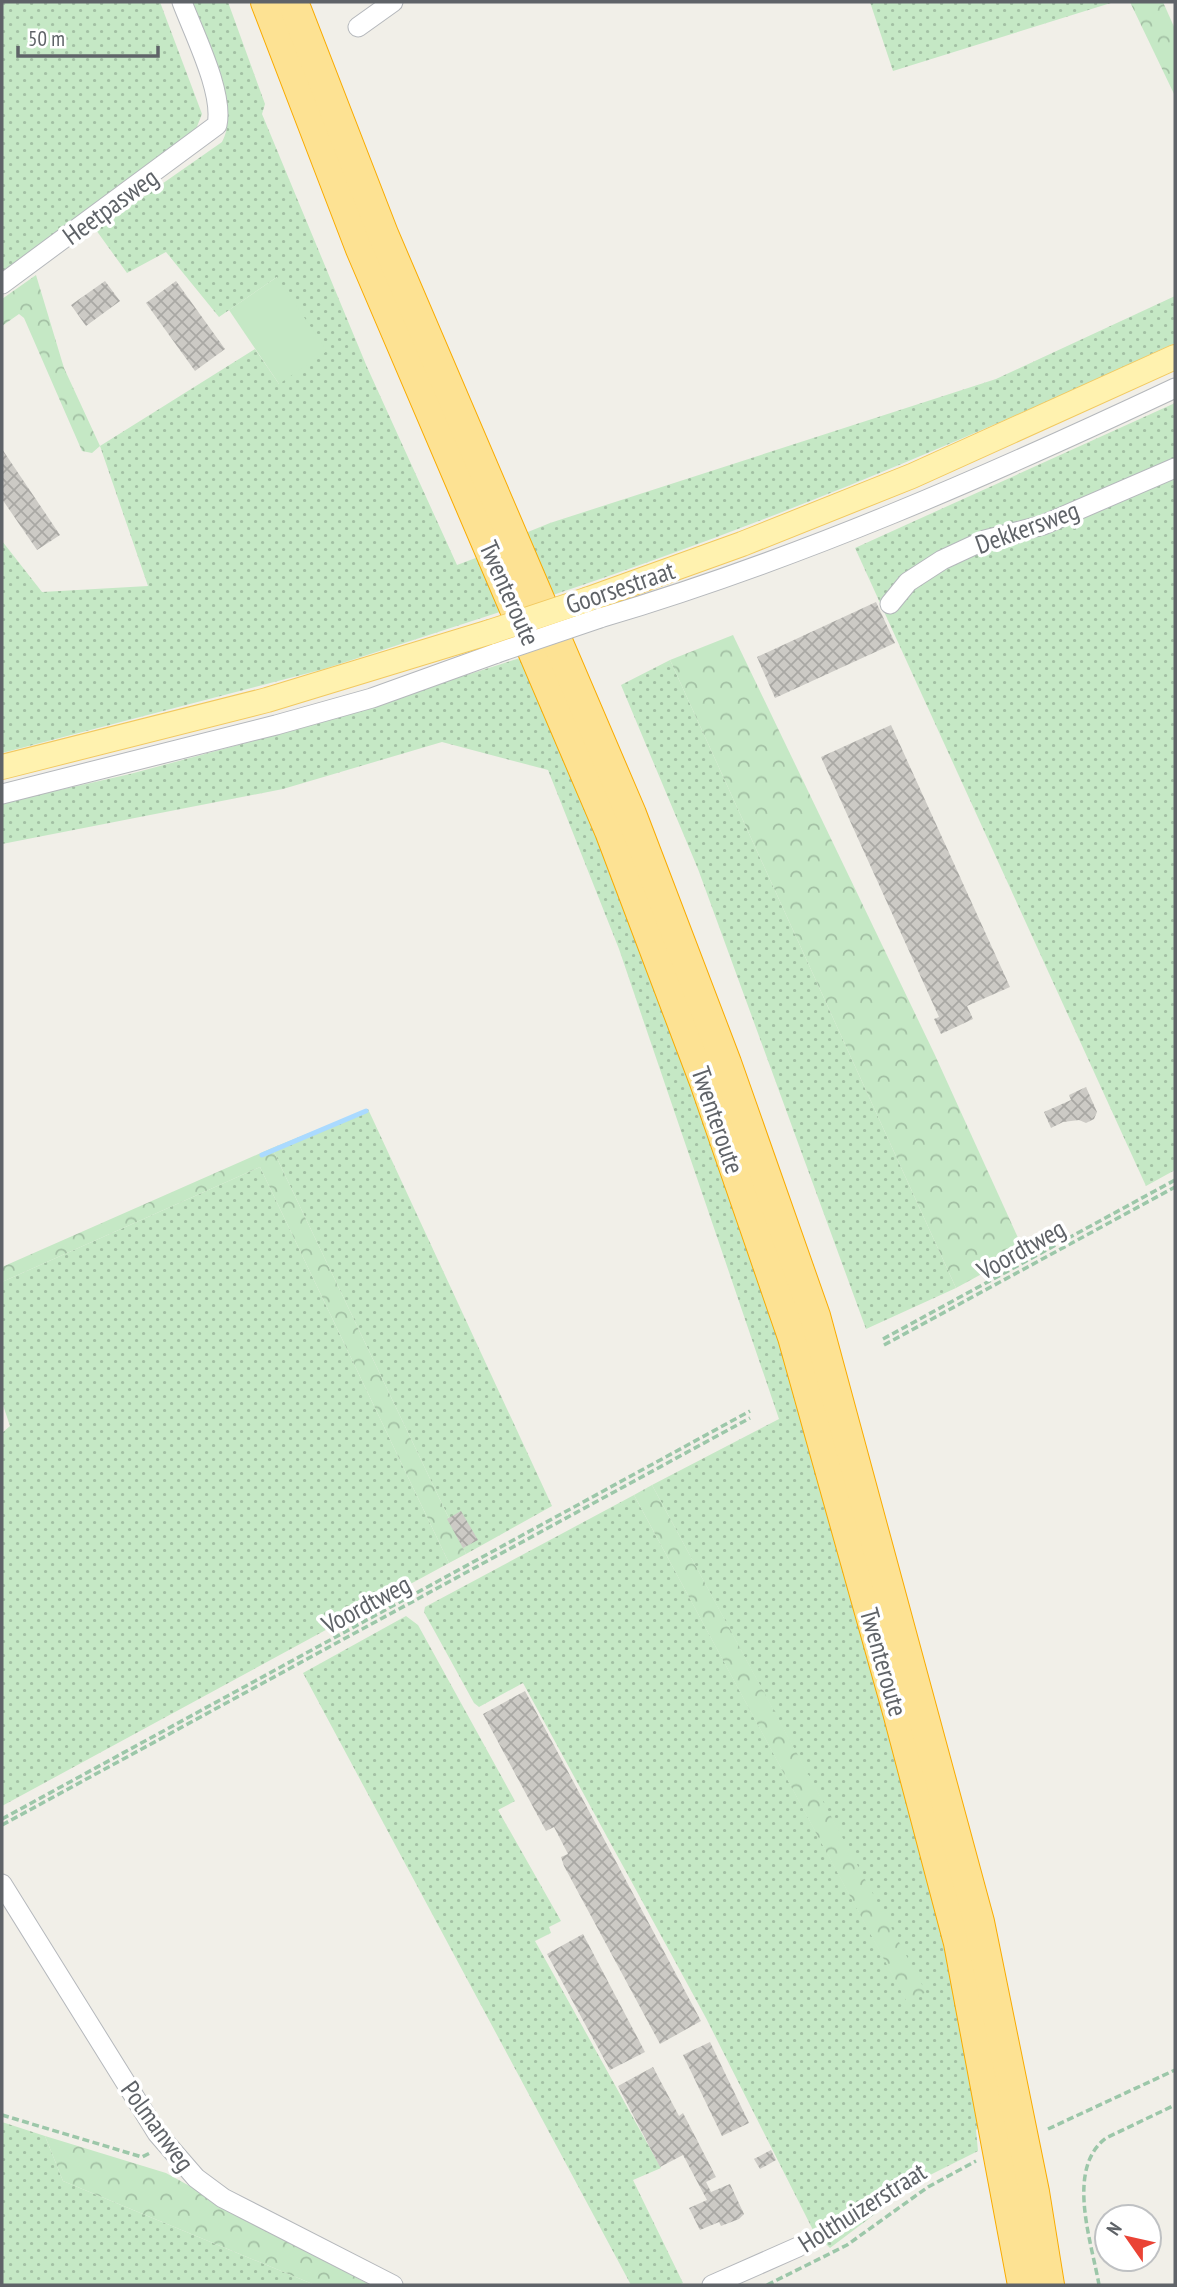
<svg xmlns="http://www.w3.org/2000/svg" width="1177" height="2287" font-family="'PT Sans Narrow',sans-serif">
	<defs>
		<pattern id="green-dots" width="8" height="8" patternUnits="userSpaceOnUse" patternTransform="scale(1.75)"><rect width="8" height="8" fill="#c5e8c5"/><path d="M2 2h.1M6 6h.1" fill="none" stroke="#a3c0a4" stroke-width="1.8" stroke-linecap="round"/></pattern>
		<pattern id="forest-crowns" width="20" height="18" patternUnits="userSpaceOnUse" patternTransform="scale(1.75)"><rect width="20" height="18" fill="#c5e8c5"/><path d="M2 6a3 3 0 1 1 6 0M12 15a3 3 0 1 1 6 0" fill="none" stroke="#a3c0a4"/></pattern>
		<pattern id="building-cross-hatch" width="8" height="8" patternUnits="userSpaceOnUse" patternTransform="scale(1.75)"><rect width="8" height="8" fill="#cccac5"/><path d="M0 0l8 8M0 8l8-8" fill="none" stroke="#a9a8a4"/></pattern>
	</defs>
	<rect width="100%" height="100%" fill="#f1efe8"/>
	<g fill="url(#green-dots)">
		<path d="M2 2H160L202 114 194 134 2 273Z"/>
		<path d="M192 2H228L265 104 262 114 367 367 457 565 481 556 506 610 324 669 2 753V541L42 592 148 586 100 446 255 349 279 384 277 277 219 317 166 252 127 273 96 230 222 142C242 105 205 39 192 2Z"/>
		<path d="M870 2H1114L893 71Z"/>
		<path d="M1175 296V343C972 438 763 525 550 596L523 534 550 523 996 379Z"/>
		<path d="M1175 403V1170L1146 1186 855 548Z"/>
		<path d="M520 658 563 759 587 804 649 962 794 1381 914 1820 947 1961 978 2128 976 2130 978 2151 920 2180 830 2248 814 2232 706 2018 523 1683 479 1707 474 1703 424 1612 425 1607 634 1495 907 2001 925 1992 652 1485 779 1419 619 949 548 770 442 742 283 789 2 844V803L130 774 283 733Z"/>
		<path d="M670 660 956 1288 866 1329 698 869 621 685Z"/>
		<path d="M368 1109 552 1506 466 1554 272 1148Z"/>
		<path d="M260 1167 449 1563 2 1806V1433L10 1426 2 1402V1282Z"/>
		<path d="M406 1616 418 1625 515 1801 498 1810 561 1921 549 1927 551 1933 535 1941 661 2168 633 2180 683 2283 678 2285H631L303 1673Z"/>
		<path d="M2 2122 45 2136 63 2181 315 2285H2Z"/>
	</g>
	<g fill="url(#forest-crowns)">
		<path d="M1130 2H1163L1175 29V96Z"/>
		<path d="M36 275 64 368 100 446 92 453 82 451 24 318 19 314 2 326V299Z"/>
		<path d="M733 635 934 1053 1024 1251 956 1288 670 660Z"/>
		<path d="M272 1148 466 1554 449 1563 260 1167 2 1282V1267Z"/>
		<path d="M652 1485 926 1992 907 2002 634 1495Z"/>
		<path d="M45 2136 166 2173 370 2285H315L63 2181Z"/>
	</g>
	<path fill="#c5e8c5" d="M277 277 327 351 279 384 229 310Z"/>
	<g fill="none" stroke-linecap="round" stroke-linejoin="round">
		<path stroke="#aadaff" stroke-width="5" d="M262 1155 366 1111"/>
	</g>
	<g fill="url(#building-cross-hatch)">
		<path d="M105 281 120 301 86 326 71 305Z"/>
		<path d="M176 281 225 349 195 371 146 303Z"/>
		<path d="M2 449 60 535 37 550 2 499Z"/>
		<path d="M876 602 895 643 775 698 757 657Z"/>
		<path d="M891 725 1010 987 967 1006 973 1019 941 1034 934 1019 939 1017 821 757Z"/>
		<path d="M1086 1087 1097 1112 1094 1119 1086 1123 1079 1120 1063 1122 1051 1128 1044 1112 1071 1100 1069 1095Z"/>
		<path d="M461 1511 478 1540 463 1548 447 1519Z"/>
		<path d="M525 1691 701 2021 660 2044 564 1866 561 1857 568 1854 554 1827 546 1831 483 1714Z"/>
		<path d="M583 1934 645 2052 610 2070 547 1954Z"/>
		<path d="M710 2042 749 2123 722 2136 683 2055Z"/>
		<path d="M653 2067 679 2116 683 2113 716 2177 706 2182 711 2192 730 2184 744 2214 739 2219 721 2226 719 2222 700 2230 689 2208 707 2200 683 2155 660 2167 618 2086Z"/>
		<path d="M771 2150 776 2160 760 2169 754 2159Z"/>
	</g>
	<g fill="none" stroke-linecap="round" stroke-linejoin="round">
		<g stroke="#b5b8bc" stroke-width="21">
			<g id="minor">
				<path d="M358 27 393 2"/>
				<path d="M2 284 217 125C224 93 194 34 182 2"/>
				<path d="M890 604 908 582 942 560 985 540 1043 525 1175 468"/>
				<path d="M600 618C799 559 988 476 1175 388"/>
				<path d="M2 794 276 725 372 698 497 653"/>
				<path d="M2 1884 157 2133 196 2178 223 2198 393 2285"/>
				<path d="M712 2285 798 2247"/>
			</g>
		</g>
		<g stroke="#f2c960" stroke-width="26">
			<g id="major">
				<path d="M589 599 742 544 912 476 1175 357"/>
				<path d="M2 767 267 700 490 632"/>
			</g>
		</g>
		<g stroke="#f9ab00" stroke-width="32">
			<g id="highway">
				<path d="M266 2 361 249 610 831 705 1082 793 1337 898 1712 959 1943 1023 2285"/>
				<path d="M293 2 383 234 631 814 726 1063 815 1316 979 1922 1034 2192 1049 2285"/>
			</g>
		</g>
		<g stroke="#9cc7a9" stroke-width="3.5" stroke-dasharray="7 3.5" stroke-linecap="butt">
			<path d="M883 1339 1175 1180"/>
			<path d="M884 1345 1175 1187"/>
			<path d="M2 1819 750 1411"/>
			<path d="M2 1825 750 1418"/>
			<path d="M2 2115 142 2157 150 2153"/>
			<path d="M1048 2129 1175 2070"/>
			<path d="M767 2285 847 2245 928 2187 976 2161"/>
			<path d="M1099 2285C1092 2243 1065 2169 1106 2138L1175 2105"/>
		</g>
		<use href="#minor" stroke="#fff" stroke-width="19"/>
		<use href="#major" stroke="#fff2af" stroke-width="24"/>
		<use href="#highway" stroke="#fde293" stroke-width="30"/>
		<g stroke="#b5b8bc" stroke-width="21" stroke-linecap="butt">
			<path id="minor-bridge" d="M497 653 600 618"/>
		</g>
		<g stroke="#f2c960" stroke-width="26" stroke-linecap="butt">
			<path id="major-bridge" d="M490 632 589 599"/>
		</g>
		<use href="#minor-bridge" stroke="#fff" stroke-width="19"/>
		<use href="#major-bridge" stroke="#fff2af" stroke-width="24"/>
	</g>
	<g text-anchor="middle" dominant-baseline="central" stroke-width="7" stroke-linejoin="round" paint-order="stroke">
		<g font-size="26" fill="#5f6368" stroke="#fff">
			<text transform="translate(110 206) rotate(-36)">Heetpasweg</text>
			<text transform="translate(1027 527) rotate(-20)">Dekkersweg</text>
			<text transform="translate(620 587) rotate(-19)">Goorsestraat</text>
			<text transform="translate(510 593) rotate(66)">Twenteroute</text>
			<text transform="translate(718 1120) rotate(71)">Twenteroute</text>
			<text transform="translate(1021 1249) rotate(-29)">Voordtweg</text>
			<text transform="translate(366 1604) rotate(-28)">Voordtweg</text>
			<text transform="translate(884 1662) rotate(74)">Twenteroute</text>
			<text transform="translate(158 2126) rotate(54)">Polmanweg</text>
			<text transform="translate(862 2207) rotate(-32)">Holthuizerstraat</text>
		</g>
	</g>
	<rect width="1177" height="2287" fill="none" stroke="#5f6368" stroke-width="7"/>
	<g transform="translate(1128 2238) rotate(304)"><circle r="33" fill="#ffffff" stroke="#bfc1c3" stroke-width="2"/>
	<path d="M0-5L12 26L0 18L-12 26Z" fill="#ea4335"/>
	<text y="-10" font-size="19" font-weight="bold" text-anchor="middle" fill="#5f6368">N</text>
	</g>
	<path d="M18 46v10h140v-10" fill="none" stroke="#5f6368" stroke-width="3.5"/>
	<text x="28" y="46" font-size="21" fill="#5f6368" stroke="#ffffff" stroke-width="5" paint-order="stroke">50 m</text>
</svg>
